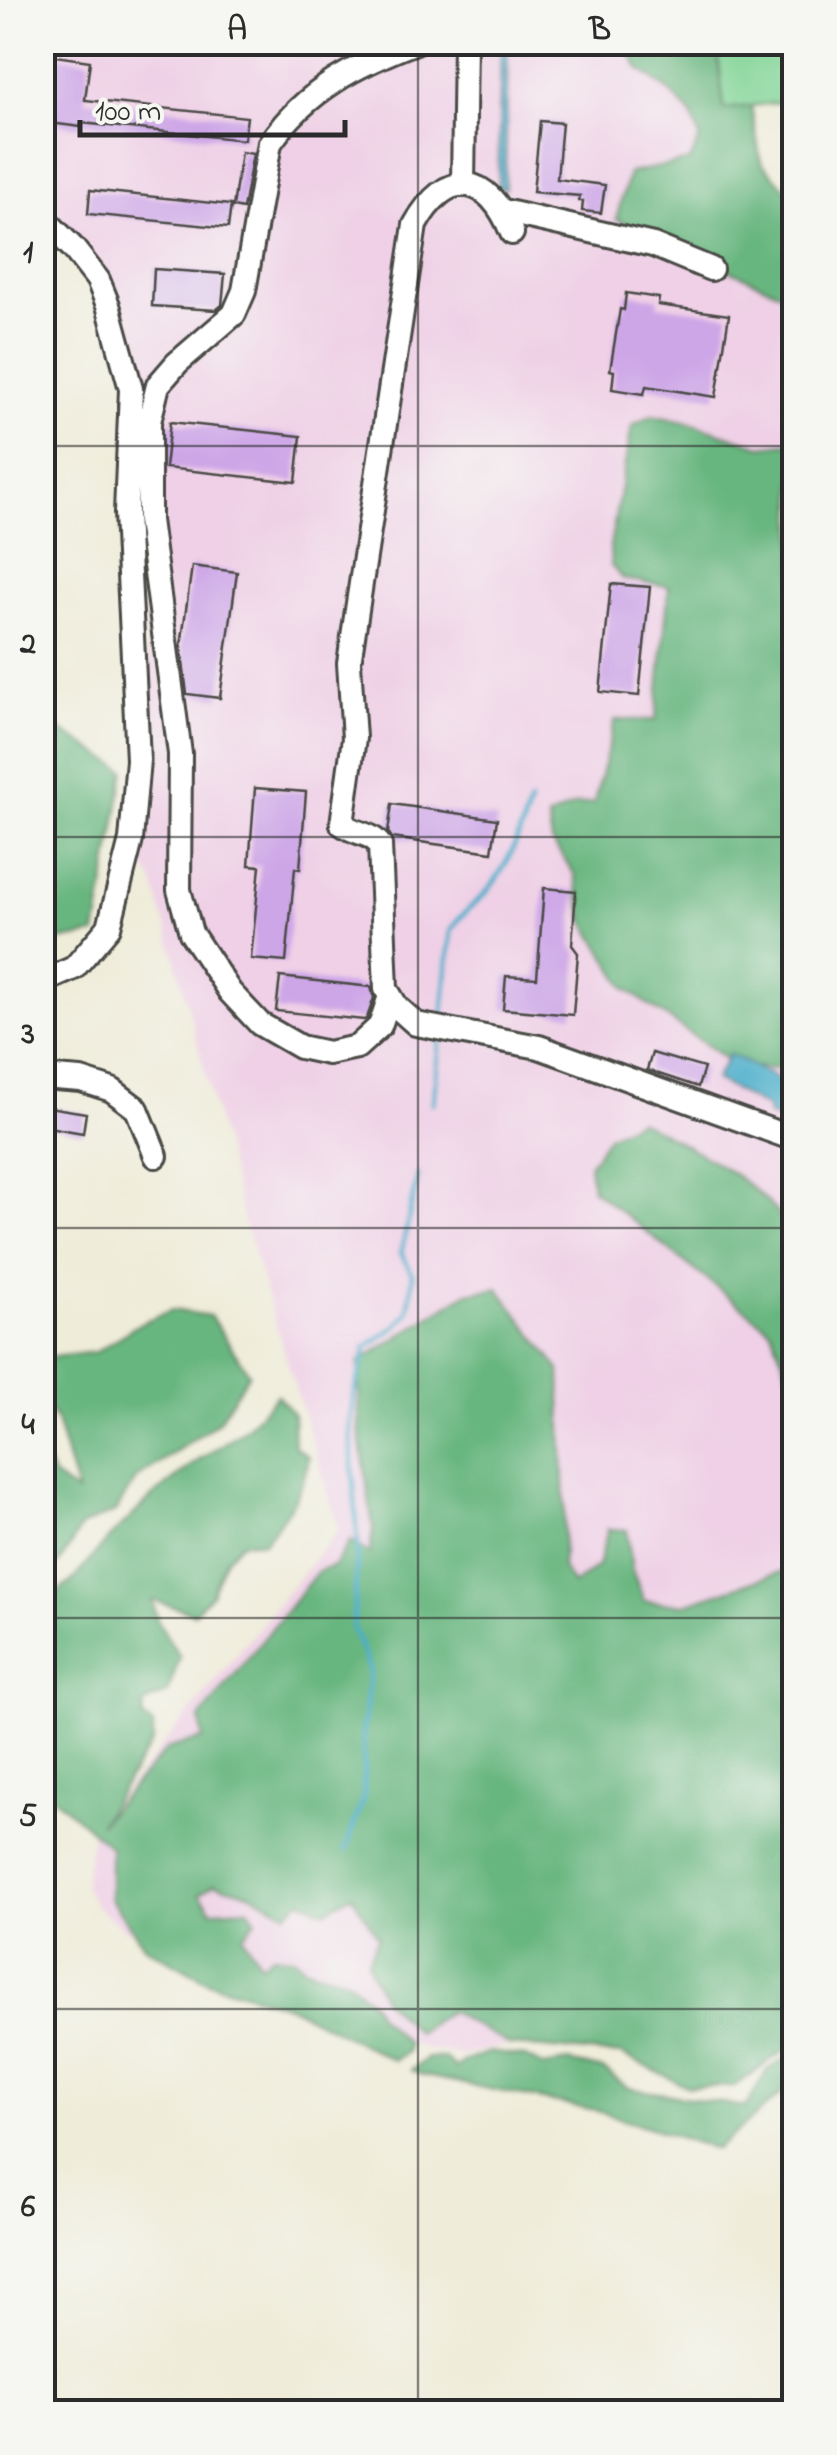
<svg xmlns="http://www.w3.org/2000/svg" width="837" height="2455" font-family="'Indie Flower',sans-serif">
	<rect width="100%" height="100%" fill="#f6f6f2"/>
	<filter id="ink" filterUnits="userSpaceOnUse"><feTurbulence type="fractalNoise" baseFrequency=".01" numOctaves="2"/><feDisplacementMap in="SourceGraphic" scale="20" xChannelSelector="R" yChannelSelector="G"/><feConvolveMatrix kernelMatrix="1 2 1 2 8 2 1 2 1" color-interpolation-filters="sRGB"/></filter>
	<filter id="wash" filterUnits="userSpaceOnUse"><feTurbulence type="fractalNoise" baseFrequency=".0048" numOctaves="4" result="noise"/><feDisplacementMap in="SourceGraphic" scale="40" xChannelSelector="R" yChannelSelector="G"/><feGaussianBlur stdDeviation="2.25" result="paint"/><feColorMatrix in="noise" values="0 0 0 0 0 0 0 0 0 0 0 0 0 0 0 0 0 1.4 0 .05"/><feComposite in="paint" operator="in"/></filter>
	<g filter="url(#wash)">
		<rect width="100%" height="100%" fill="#efecd9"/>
		<path fill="#efd0e6" d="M42 43H694L794 273V2044L734 2086 688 2087 622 2055 510 2045 461 2055 428 2049 288 2006 123 1928 97 1907 84 1886 92 1832 339 1529 241 1212 174 953 153 880 141 863 155 768 138 524 142 456 135 362 43 206Z"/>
		<path fill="#81d496" stroke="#568060" stroke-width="2.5" d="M717 43H794V101L724 109Z"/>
		<g fill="#68b67f" stroke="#4a7055" stroke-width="2.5">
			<path d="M625 43H713L717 47 724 109 751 106 761 162 794 198V299L616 219 629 173 690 161 700 138 691 114 668 90 639 69Z"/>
			<path d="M652 415 690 423 761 446 794 442V1073L782 1069 736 1066 626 989 585 922 574 873 552 842 548 818 575 805 594 803 615 720H656L669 586 622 579 611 565 610 546 632 426Z"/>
			<path d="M42 709 46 721 125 770 96 934 43 944Z"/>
			<path d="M639 1120C697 1152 758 1178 794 1236V1383L790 1378 771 1330 592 1189 589 1165 608 1136Z"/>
			<path d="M498 1288 560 1370 565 1505 562 1568 573 1585 598 1566 608 1529 627 1530 632 1570 644 1601 685 1604 789 1569H794V2044L734 2086 688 2087 622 2055 510 2045 449 2011 417 2033 383 1999 367 1962 378 1937 352 1895 325 1911 301 1900 287 1913 252 1894 214 1884 200 1894 212 1910 248 1908 256 1920 243 1936 261 1964 272 1955 294 1957 303 1967 347 1979 373 2004 380 2018 407 2043V2052L393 2060 288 2006 211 1983 145 1947 110 1898V1847L43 1788V1603L72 1581 108 1539 153 1496 192 1465 246 1428 277 1395 293 1414 294 1446 309 1457C302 1496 288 1511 264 1542H242L225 1560 211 1594 194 1613 152 1600 158 1622 180 1657 167 1694 144 1703 143 1718 153 1725V1741L99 1824 168 1748 203 1739 200 1718 318 1571 334 1566 350 1541 370 1554 373 1528 359 1427V1362L467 1293Z"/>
			<path d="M172 1310 210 1316 249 1373 218 1422 136 1479 115 1512 82 1526 60 1562 43 1575V1454L54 1477 77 1493 56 1421 43 1400V1358L96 1352 142 1322Z"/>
			<path d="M489 2052 525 2057 543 2066 569 2062 604 2070 628 2088 746 2107 767 2070 794 2054V2089H787L716 2149 601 2112 421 2075 411 2070 427 2058H445L456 2068 462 2062Z"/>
		</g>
		<g fill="#4baecb" stroke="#3b6c7b" stroke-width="2.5">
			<path d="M501 43H508L505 189 498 188Z"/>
			<path d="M729 1054 794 1087V1118L790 1126 768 1115 767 1108 715 1080Z"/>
		</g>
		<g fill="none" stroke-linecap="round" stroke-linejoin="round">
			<g stroke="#4baecb" stroke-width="5">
				<path d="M442 1021 451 930C461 913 477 903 489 889 509 864 521 833 530 803"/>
				<path d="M433 1103 440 1037"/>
				<path d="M346 1850 364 1794 363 1729 370 1670 353 1627 358 1544 350 1424 354 1393 367 1347 396 1326 408 1313 413 1275 401 1253 418 1175"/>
			</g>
		</g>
		<g id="blocks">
			<g fill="#cda6e7">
				<path d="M42 54 90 61 85 100 247 117 244 140 81 123V127L42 122Z"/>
				<path d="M540 121 562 123 557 179 605 185 601 213 582 211 583 201H579L580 196 533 192Z"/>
				<path d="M241 152 253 154 243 209 233 207Z"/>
				<path d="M90 190 231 205 228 228 88 214Z"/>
				<path d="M154 269 225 274 222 305 216 310 152 306Z"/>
				<path d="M626 293 659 298 658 305 729 315 716 397 646 386 644 394 612 389 614 371 610 370 620 309 624 310Z"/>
				<path d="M170 422 301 436 296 482 165 468Z"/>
				<path d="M192 566 237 572 220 698 187 694 181 646Z"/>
				<path d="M611 584 650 587 639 696 600 692Z"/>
				<path d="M255 788 306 792 300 869 295 868 286 962 251 959 260 866 249 865Z"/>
				<path d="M392 804 497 819 492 852 392 838 388 832Z"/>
				<path d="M544 888 576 891 572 945 578 953 573 1015 503 1009 506 976 537 978Z"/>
				<path d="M280 977 371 987 374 998 367 1018 364 1020 276 1011Z"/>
				<path d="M652 1053 704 1068 698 1087 647 1070Z"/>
				<path d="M42 1106 86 1113 83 1133 42 1126Z"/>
			</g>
		</g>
	</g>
	<g filter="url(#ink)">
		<use href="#blocks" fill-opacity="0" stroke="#484845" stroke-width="2.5"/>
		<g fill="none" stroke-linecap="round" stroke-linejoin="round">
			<g stroke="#484845" stroke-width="28">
				<g id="minor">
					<path d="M463 185 465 42"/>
					<path d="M503 211 653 245 711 269"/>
					<path d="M42 217 73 248 98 280 108 305 131 389 126 513 138 760 131 840 109 927 74 968 42 982"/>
					<path d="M512 233C488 173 447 167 415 225L349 663 354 738 342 824C355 834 370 832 380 845L386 989 397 1007 416 1024 539 1047 794 1139"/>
					<path d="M390 996 380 1026 357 1047 328 1053 300 1047 260 1024 230 992 191 933 179 890 180 754 149 520V422L158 385 177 363 234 314 244 291 270 143C306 90 358 64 416 42"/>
					<path d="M42 1077 81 1080 112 1090 137 1109 156 1156"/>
				</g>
			</g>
			<use href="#minor" stroke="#fff" stroke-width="22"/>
		</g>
	</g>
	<path fill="none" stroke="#2b2b2b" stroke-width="2.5" stroke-opacity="0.55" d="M418 42V2412M42 446H794M42 837H794M42 1228H794M42 1618H794M42 2009H794"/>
	<rect width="837" height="2455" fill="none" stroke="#f6f6f2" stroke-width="110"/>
	<path d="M80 120v15h265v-15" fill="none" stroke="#2b2b2b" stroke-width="5"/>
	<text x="95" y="120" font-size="30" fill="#2b2b2b" stroke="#f6f6f2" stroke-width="8" paint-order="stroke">100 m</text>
	<rect x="55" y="55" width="727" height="2345" fill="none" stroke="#2b2b2b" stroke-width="4"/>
	<g font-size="32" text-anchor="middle" font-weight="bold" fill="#2b2b2b">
		<text x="237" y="39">A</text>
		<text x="600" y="39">B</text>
		<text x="28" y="262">1</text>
		<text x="28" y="653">2</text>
		<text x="28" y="1043">3</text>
		<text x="28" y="1434">4</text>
		<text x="28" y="1825">5</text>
		<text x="28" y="2216">6</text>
	</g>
</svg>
